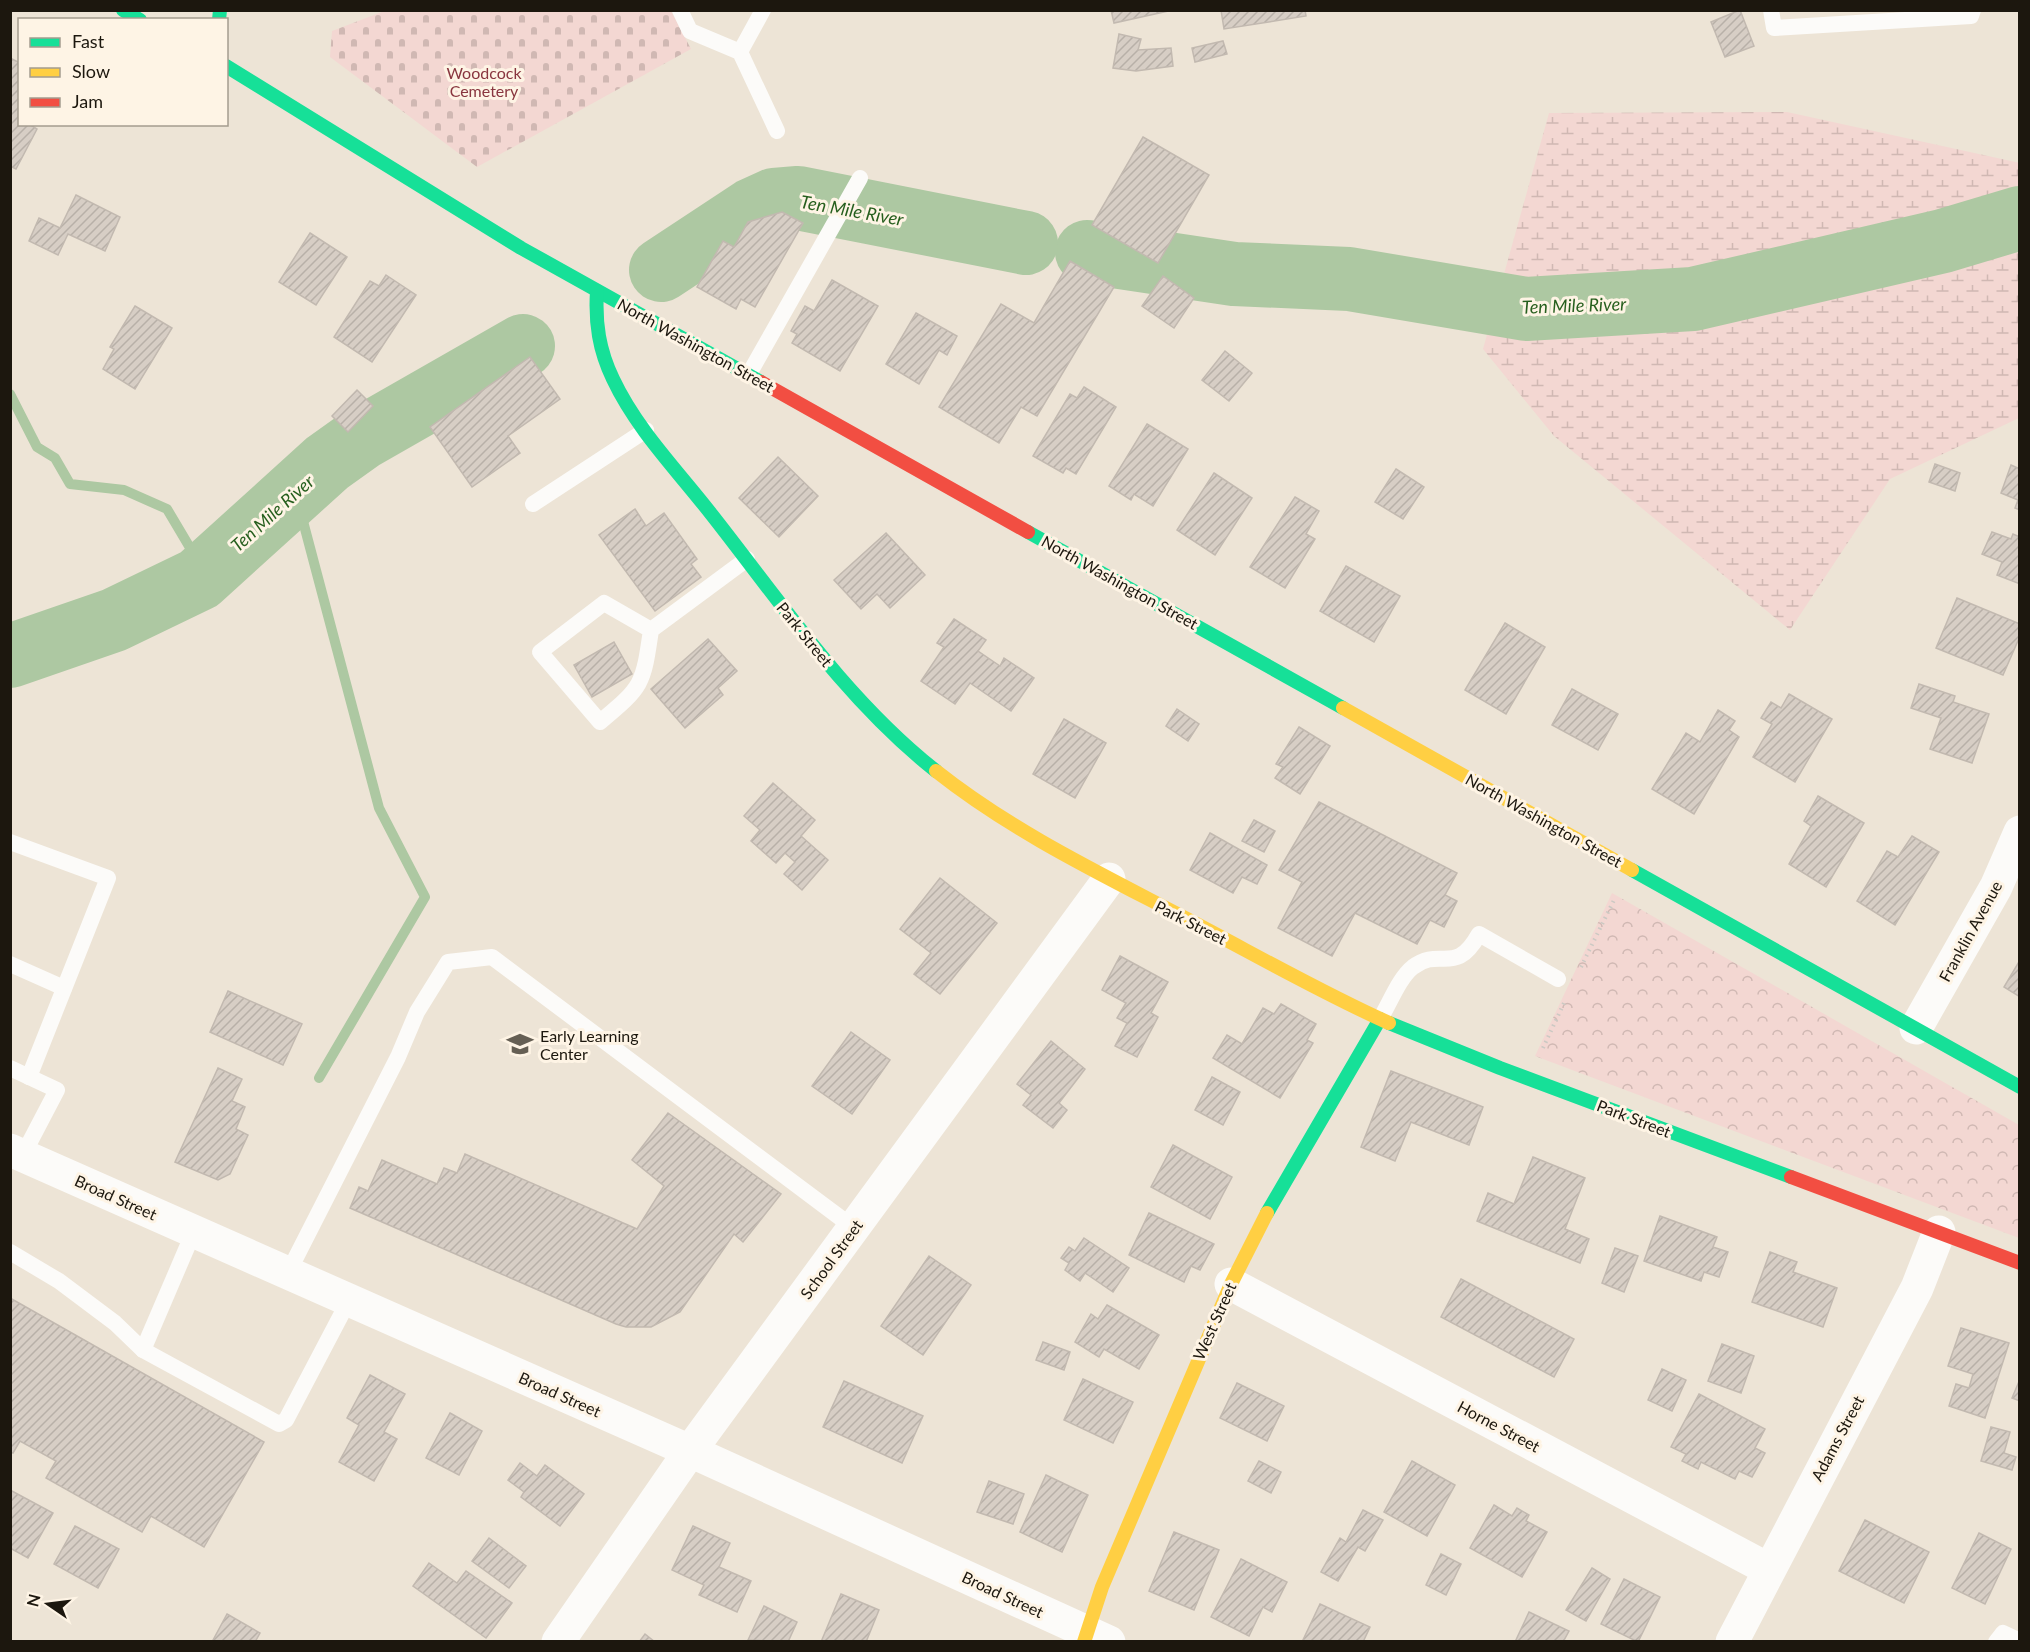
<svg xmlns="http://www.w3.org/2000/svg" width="2030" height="1652" font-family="Lato,sans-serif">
	<defs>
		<pattern id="forest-crowns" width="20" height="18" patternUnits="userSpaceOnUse" patternTransform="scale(1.5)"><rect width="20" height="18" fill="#f3d7d2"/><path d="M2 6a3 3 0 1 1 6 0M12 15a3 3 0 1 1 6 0" fill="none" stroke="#d0b8b3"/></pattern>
		<pattern id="wetland-marsh" width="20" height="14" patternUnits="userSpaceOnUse" patternTransform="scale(1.5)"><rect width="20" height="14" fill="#f3d7d2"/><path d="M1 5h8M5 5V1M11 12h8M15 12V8" fill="none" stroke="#d0b8b3"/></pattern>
		<pattern id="cemetery-stones" width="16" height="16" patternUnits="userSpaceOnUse" patternTransform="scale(1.5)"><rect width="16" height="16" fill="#f3d7d2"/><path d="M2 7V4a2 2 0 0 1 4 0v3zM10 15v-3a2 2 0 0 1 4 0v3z" fill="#d0b8b3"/></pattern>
		<pattern id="building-hatch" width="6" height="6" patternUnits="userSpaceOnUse" patternTransform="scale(1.5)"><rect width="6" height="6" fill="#d7cec5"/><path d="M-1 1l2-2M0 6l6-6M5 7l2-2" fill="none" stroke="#b8b0a8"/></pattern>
	</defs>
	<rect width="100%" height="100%" fill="#ede4d6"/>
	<path fill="url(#forest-crowns)" d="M1612 893 2019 1125V1238L1535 1056Z"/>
	<path fill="url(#wetland-marsh)" d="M1787 112 2020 163 2019 418 1890 479 1790 630 1554 436 1483 349 1549 113Z"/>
	<path fill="url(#cemetery-stones)" d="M387 10 671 11 691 49 477 167 330 57 332 31Z"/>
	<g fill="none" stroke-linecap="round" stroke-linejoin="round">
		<g stroke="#adc8a2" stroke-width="10">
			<path d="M10 394 37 447 55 458 70 484 124 490 167 509 205 573"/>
			<path d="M295 491 379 808 425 897 319 1078"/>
		</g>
		<g stroke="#adc8a2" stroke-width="64">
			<path d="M1087 252 1234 274 1349 279 1526 309 1693 299 1943 241 2020 218"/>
			<path d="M661 270 752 210 774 200 798 198 1026 243"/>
			<path d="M10 656 114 620 199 579 327 463 362 438 523 346"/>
		</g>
	</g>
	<g fill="url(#building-hatch)" stroke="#c2b9b0" stroke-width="1.5">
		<path d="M1111 10H1173L1114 23Z"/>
		<path d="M1221 10H1305L1306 16 1224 29Z"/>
		<path d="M1740 10 1754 46 1725 57 1711 22Z"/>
		<path d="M1119 34 1141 39 1138 50 1171 48 1173 66 1136 71 1113 68Z"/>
		<path d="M1223 41 1227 54 1195 62 1192 48Z"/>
		<path d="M10 58 20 63V124H29L37 129 16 169 10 166Z"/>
		<path d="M1143 137 1209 175 1158 263 1092 225Z"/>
		<path d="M76 195 120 217 105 251 68 234 58 255 29 241 39 218 60 228Z"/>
		<path d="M782 212 803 223 755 307 741 299 736 309 697 287 723 241 734 247 748 222Z"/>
		<path d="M310 233 347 257 316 305 279 282Z"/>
		<path d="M1070 261 1114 287 1037 416 1021 407 999 443 939 407 1001 304 1034 323Z"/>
		<path d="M386 275 416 295 372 362 334 337 370 281 379 286Z"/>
		<path d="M1163 276 1194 298 1174 328 1142 306Z"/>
		<path d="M832 280 878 306 840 371 792 343 797 334 791 331 805 306 814 311Z"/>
		<path d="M135 306 172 328 135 389 103 369 114 349 110 347Z"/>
		<path d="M916 313 957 336 947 355 939 350 919 384 886 364Z"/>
		<path d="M1225 351 1252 373 1229 401 1202 380Z"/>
		<path d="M530 357 560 399 508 436 520 453 472 487 430 427Z"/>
		<path d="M1084 387 1116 407 1076 474 1066 468 1063 473 1033 456 1070 394 1077 398Z"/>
		<path d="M357 390 373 406 348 432 332 416Z"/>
		<path d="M1147 424 1188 449 1153 506 1134 494 1131 500 1109 486Z"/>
		<path d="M778 457 818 496 779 537 739 498Z"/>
		<path d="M1935 464 1960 473 1955 491 1929 482Z"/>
		<path d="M2011 465 2020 469V510L2015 508 2018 500 2001 493Z"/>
		<path d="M1396 469 1424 487 1403 519 1375 502Z"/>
		<path d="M1214 473 1252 498 1215 555 1177 530Z"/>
		<path d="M1295 497 1319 511 1306 534 1315 539 1285 588 1250 567Z"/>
		<path d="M635 509 646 526 664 513 697 559 691 564 701 577 655 611 599 535Z"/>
		<path d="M1992 532 2011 539 2013 534 2020 537V584L1997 575 2002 562 1982 554Z"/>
		<path d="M886 533 925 575 890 608 877 594 861 609 834 580Z"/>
		<path d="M1346 566 1400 596 1374 642 1320 611Z"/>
		<path d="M1957 598 2020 624V636L2003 675 1936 648Z"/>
		<path d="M954 619 986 640 978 651 1000 666 1004 658 1034 678 1011 711 970 683 955 704 921 681 944 647 937 643Z"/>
		<path d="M1505 623 1545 647 1506 714 1465 690Z"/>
		<path d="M708 639 737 671 718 688 723 695 685 728 651 689Z"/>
		<path d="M614 642 632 674 592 697 574 665Z"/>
		<path d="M1919 684 1955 696 1953 702 1989 714 1972 763 1930 749 1941 718 1911 708Z"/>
		<path d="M1572 689 1618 714 1598 750 1552 725Z"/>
		<path d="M1789 694 1832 719 1795 782 1753 757 1772 724 1761 718 1771 702 1781 708Z"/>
		<path d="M1177 709 1199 724 1188 741 1166 726Z"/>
		<path d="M1718 710 1735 721 1729 730 1739 737 1694 814 1652 789 1686 733 1700 742Z"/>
		<path d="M1064 719 1106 743 1075 798 1033 774Z"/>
		<path d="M1299 727 1330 746 1300 794 1275 778 1283 767 1276 764Z"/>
		<path d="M773 783 815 820 801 836 828 860 802 890 784 874 795 862 785 853 776 863 751 841 760 830 744 816Z"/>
		<path d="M1818 796 1864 823 1826 887 1789 864 1811 826 1804 821Z"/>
		<path d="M1319 802 1457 873 1445 895 1457 901 1444 927 1430 920 1417 944 1355 913 1332 956 1278 928 1302 882 1279 870Z"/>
		<path d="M1254 820 1275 831 1264 852 1242 841Z"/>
		<path d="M1210 833 1267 865 1257 884 1242 877 1233 893 1190 870Z"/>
		<path d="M1912 836 1939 852 1895 925 1857 901 1887 851 1898 857Z"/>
		<path d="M940 878 997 923 940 994 914 974 931 953 900 929Z"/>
		<path d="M1120 956 1168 982 1151 1013 1158 1017 1137 1057 1115 1046 1127 1023 1117 1018 1126 1003 1102 990Z"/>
		<path d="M2020 960V997L2004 987Z"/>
		<path d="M228 991 302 1024 283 1065 210 1032Z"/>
		<path d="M1281 1004 1316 1024 1307 1040 1313 1043 1280 1098 1213 1058 1227 1035 1242 1044 1263 1008 1274 1014Z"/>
		<path d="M851 1032 890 1060 852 1114 812 1086Z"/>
		<path d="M1051 1041 1085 1069 1059 1103 1067 1110 1053 1128 1023 1105 1031 1095 1017 1084Z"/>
		<path d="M218 1068 242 1079 232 1101 245 1107 236 1129 248 1135 230 1174 218 1180 175 1162Z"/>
		<path d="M1391 1071 1483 1107 1469 1145 1411 1122 1395 1161 1361 1147Z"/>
		<path d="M1212 1077 1240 1092 1223 1125 1195 1110Z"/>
		<path d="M668 1113 781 1194 743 1242 734 1234 680 1312 651 1327H626L616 1324 350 1208 359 1187 368 1191 382 1160 437 1184 444 1168 457 1173 465 1154 637 1229 664 1186 632 1160Z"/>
		<path d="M1173 1145 1232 1177 1210 1219 1151 1187Z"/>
		<path d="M1533 1157 1585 1178 1565 1229 1589 1239 1580 1263 1477 1221 1488 1193 1514 1204Z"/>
		<path d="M1149 1213 1214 1244 1200 1270 1191 1266 1184 1282 1129 1255Z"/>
		<path d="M1660 1216 1717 1237 1713 1247 1728 1252 1719 1277 1704 1272 1701 1281 1644 1261Z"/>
		<path d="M1084 1238 1129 1268 1113 1292 1085 1273 1080 1281 1065 1270 1069 1263 1061 1258 1069 1247 1075 1251Z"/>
		<path d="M1615 1248 1638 1256 1624 1292 1602 1283Z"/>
		<path d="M1770 1252 1797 1262 1793 1272 1837 1288 1823 1327 1752 1302Z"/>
		<path d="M929 1256 971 1285 923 1355 881 1326Z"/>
		<path d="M1461 1279 1574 1339 1554 1377 1441 1317Z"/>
		<path d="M10 1298 264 1442 204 1547 151 1516 142 1532 46 1478 56 1461 20 1441 13 1453 10 1452Z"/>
		<path d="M1107 1305 1159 1335 1139 1369 1104 1349 1099 1357 1075 1342 1091 1314 1098 1319Z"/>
		<path d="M1961 1328 2009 1343 1985 1418 1949 1406 1956 1384 1969 1388 1973 1374 1948 1366Z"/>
		<path d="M1043 1342 1070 1352 1064 1370 1036 1360Z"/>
		<path d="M1722 1344 1754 1356 1741 1393 1708 1381Z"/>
		<path d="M1662 1369 1686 1380 1672 1411 1648 1400Z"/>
		<path d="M370 1375 405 1394 384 1432 397 1439 374 1481 339 1462 359 1425 347 1418Z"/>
		<path d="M1083 1379 1133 1402 1113 1443 1064 1420Z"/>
		<path d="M2020 1379V1401L2012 1398Z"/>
		<path d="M844 1381 923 1416 902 1463 823 1427Z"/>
		<path d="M1237 1383 1284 1406 1267 1441 1220 1418Z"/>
		<path d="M1699 1394 1765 1429 1755 1448 1765 1453 1752 1477 1739 1471 1735 1479 1701 1462 1698 1469 1682 1461 1686 1454 1671 1447Z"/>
		<path d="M450 1413 482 1431 459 1475 426 1458Z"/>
		<path d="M1991 1427 2010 1432 2004 1453 2016 1457 2012 1470 1981 1461Z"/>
		<path d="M1259 1461 1281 1472 1271 1493 1248 1481Z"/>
		<path d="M1412 1461 1455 1485 1427 1536 1384 1512Z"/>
		<path d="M520 1463 537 1476 545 1465 584 1494 560 1526 521 1497 524 1492 508 1480Z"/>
		<path d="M1046 1475 1088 1495 1062 1552 1020 1532Z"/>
		<path d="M989 1481 1024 1494 1013 1524 977 1512Z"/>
		<path d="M10 1490 53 1513 28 1558 10 1548Z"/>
		<path d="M1494 1505 1512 1516 1517 1508 1529 1515 1526 1521 1547 1532 1522 1577 1470 1548Z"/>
		<path d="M1363 1510 1383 1520 1365 1551 1358 1547 1338 1581 1321 1572 1340 1538 1346 1542Z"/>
		<path d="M1865 1520 1929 1552 1904 1603 1839 1571Z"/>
		<path d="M75 1526 119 1549 98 1588 54 1564Z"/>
		<path d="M693 1526 730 1543 719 1567 751 1581 737 1612 699 1595 704 1585 672 1570Z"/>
		<path d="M1174 1532 1219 1550 1194 1610 1149 1591Z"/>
		<path d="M1979 1533 2011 1549 1985 1604 1952 1588Z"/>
		<path d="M489 1538 526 1566 509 1588 472 1561Z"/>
		<path d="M1441 1554 1461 1564 1446 1595 1426 1585Z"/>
		<path d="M1241 1559 1287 1582 1272 1612 1263 1607 1249 1636 1211 1617Z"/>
		<path d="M429 1563 457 1583 466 1571 512 1603 486 1638 413 1586Z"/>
		<path d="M1592 1568 1610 1579 1586 1621 1566 1610Z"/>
		<path d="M1624 1579 1660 1597 1638 1642 1601 1624Z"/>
		<path d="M841 1594 879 1610 866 1642H821Z"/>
		<path d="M1320 1604 1370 1627 1363 1642H1302Z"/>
		<path d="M764 1606 797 1622 788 1642 748 1640Z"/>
		<path d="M1529 1612 1569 1631 1563 1642H1515Z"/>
		<path d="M227 1614 260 1633 255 1642H212Z"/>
		<path d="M645 1634 655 1642H639Z"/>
	</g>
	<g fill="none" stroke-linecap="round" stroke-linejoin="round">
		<g stroke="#cbc9c3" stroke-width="4" stroke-dasharray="1.5 4.5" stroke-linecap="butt">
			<path d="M1581 967 1615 898"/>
			<path d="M1543 1048 1564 1003"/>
		</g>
		<g stroke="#fcfbf9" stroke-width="16">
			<path d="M680 10 690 31 740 52 777 131"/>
			<path d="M1771 10 1774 28 1971 16 1973 10"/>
			<path d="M740 52 763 10"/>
			<path d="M749 374 860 178"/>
			<path d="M533 504 646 430"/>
			<path d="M651 630 604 603 540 652 600 722C643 686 643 685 651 630L747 559"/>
			<path d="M10 842 108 878 29 1077"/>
			<path d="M10 964 64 988"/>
			<path d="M1380 1019C1390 1003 1399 978 1413 967 1441 946 1455 977 1479 934L1558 979"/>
			<path d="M10 1068 57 1090 23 1155"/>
			<path d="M10 1252 59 1281 115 1323 143 1350 279 1424 286 1420 349 1300"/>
			<path d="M288 1273 398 1057 417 1012 448 962 492 957 854 1228"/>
			<path d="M143 1350 194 1231"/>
			<path d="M1996 1642 2003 1633 2020 1641"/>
		</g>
		<g stroke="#fcfbf9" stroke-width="33">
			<path d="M1916 1028 1996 887 2020 832"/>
			<path d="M10 1150 690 1451 1109 1642"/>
			<path d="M1231 1284 1768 1569"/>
			<path d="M558 1642 690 1451 1109 879"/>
			<path d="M1732 1642 1917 1288 1939 1232"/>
		</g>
		<g stroke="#16e098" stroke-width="14">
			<path d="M123 10 140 20"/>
			<path d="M219 20 220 10"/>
			<path d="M226 66 521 248 761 382"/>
			<path d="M597 291C595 323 599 350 613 379 637 430 678 471 712 515 782 604 846 700 936 771"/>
			<path d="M1028 532 1343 708"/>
			<path d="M1632 870 2020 1087"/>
			<path d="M1389 1023 1500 1068 1791 1177"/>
			<path d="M1267 1213 1380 1019"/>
		</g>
		<g stroke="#ffcf43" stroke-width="14">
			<path d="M1343 708 1632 870"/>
			<path d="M936 771C1013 832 1101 874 1187 919 1254 954 1320 992 1389 1023"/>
			<path d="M1084 1642 1102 1587 1231 1284 1267 1213"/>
		</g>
		<g stroke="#f24e42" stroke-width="14">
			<path d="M761 382 1028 532"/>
			<path d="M1791 1177 2020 1263"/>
		</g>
	</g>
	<defs>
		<g id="school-bare" transform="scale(2.07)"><path d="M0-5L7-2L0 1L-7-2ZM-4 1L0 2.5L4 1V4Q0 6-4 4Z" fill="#655f54" stroke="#fef4e5" stroke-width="2.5" paint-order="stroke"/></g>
	</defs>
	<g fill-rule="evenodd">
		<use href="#school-bare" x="520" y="1044"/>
	</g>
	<g text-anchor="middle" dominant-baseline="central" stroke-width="6" stroke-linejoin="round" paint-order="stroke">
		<g font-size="16" fill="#89363f" stroke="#fef4e5">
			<text x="484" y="72">Woodcock<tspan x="484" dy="18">Cemetery</tspan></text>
		</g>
		<g font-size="16" fill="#1c170e" stroke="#fef4e5">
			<text transform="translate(696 345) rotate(29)">North Washington Street</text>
			<text transform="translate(1120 582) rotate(29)">North Washington Street</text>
			<text transform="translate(805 634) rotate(51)">Park Street</text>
			<text transform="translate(1544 820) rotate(29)">North Washington Street</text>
			<text transform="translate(1191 922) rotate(27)">Park Street</text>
			<text transform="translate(1970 931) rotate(-61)">Franklin Avenue</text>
			<text transform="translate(1634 1118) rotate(21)">Park Street</text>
			<text transform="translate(116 1197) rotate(24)">Broad Street</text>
			<text transform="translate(831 1259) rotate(-54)">School Street</text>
			<text transform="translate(1214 1321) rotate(-66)">West Street</text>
			<text transform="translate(560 1394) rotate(24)">Broad Street</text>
			<text transform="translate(1499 1426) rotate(28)">Horne Street</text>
			<text transform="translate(1837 1438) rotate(-62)">Adams Street</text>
			<text transform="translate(1003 1594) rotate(25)">Broad Street</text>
		</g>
		<g font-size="16" fill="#1c170e" stroke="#fef4e5" text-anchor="start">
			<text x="540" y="1035">Early Learning<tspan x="540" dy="18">Center</tspan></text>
		</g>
		<g font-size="18" font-style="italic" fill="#275f1e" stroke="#fef4e5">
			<text transform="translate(852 210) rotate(10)">Ten Mile River</text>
			<text transform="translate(1574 305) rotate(-2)">Ten Mile River</text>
			<text transform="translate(272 513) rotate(-42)">Ten Mile River</text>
		</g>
	</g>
	<rect width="2030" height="1652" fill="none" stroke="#1c170e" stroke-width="24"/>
	<rect x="18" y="18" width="210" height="108" fill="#fef4e5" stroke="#a49c8f" stroke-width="1.5"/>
	<rect x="30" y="38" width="30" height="9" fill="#16e098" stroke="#a49c8f" stroke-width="1.5"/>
	<text x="72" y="48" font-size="18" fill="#1c170e">Fast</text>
	<rect x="30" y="68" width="30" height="9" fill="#ffcf43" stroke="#a49c8f" stroke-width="1.5"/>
	<text x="72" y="78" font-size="18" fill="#1c170e">Slow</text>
	<rect x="30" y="98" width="30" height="9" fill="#f24e42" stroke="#a49c8f" stroke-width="1.5"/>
	<text x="72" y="108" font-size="18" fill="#1c170e">Jam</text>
	<g transform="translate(48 1604) rotate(284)" stroke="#fef4e5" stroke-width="4.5" paint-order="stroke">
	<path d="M0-4.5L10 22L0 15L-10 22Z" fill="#1c170e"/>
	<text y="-9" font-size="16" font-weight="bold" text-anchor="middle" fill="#1c170e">N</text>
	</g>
</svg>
